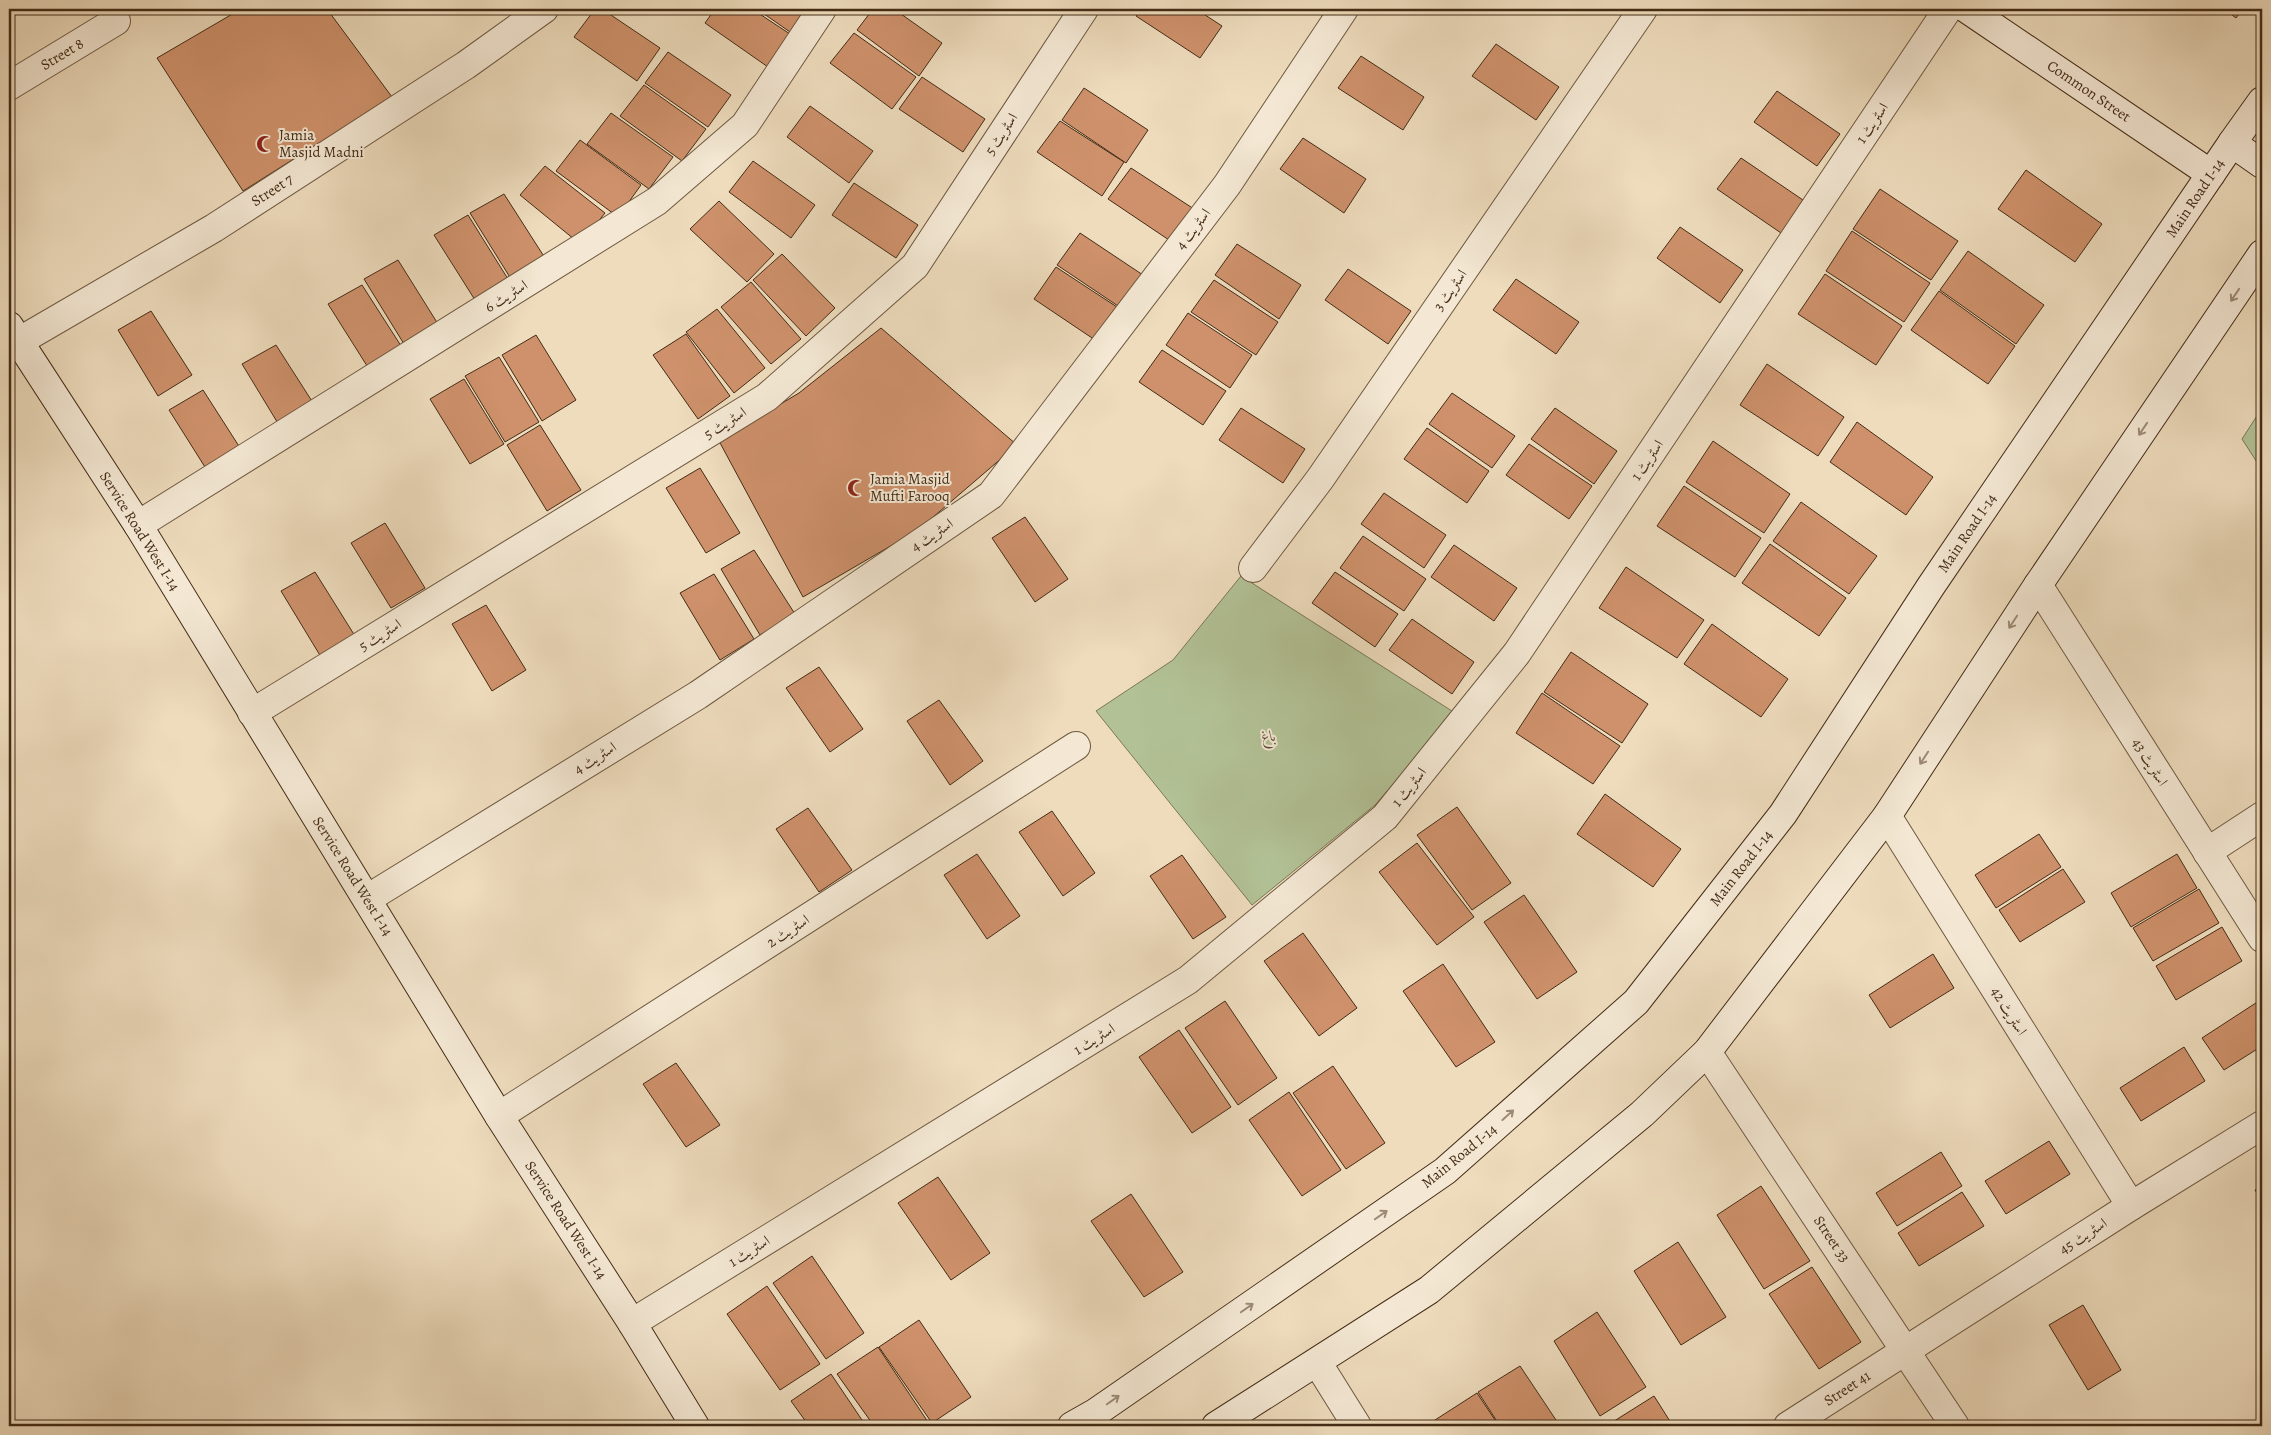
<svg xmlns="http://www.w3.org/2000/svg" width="2271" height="1435" font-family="Alegreya,Amiri,serif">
	<rect width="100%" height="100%" fill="#eedcbd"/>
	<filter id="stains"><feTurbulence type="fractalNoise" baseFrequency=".004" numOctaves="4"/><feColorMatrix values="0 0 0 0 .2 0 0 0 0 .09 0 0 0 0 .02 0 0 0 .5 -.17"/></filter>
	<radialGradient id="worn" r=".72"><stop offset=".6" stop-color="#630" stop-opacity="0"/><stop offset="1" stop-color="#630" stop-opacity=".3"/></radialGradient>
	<g fill="#b2c296" stroke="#7b7756">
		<path d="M2262 408V470L2242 439Z"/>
		<path d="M1241 576 1455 713 1375 805 1252 905 1096 711 1173 660Z"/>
	</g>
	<g fill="#ce916b" stroke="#442c16">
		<path d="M241 9H327L392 97 243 191 157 58Z"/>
		<path d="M595 9H602L660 48 637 81 574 37Z"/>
		<path d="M715 9H752L790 34 768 67 705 23Z"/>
		<path d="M757 9H806L790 32Z"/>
		<path d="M873 9H894L942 43 919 76 857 30Z"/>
		<path d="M1141 9H1196L1222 26 1200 58 1136 16Z"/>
		<path d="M2224 9H2243L2236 18Z"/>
		<path d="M854 33 916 77 892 109 830 63Z"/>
		<path d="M1496 44 1559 87 1536 120 1472 76Z"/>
		<path d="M668 52 731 95 708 127 645 83Z"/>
		<path d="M1361 56 1424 97 1403 130 1338 88Z"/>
		<path d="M922 77 985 119 963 152 899 109Z"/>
		<path d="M644 85 706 129 682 161 620 116Z"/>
		<path d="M1084 88 1148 130 1126 163 1062 120Z"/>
		<path d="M1777 91 1840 134 1817 166 1754 122Z"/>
		<path d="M810 106 873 151 849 183 787 137Z"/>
		<path d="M611 113 673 157 649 189 587 144Z"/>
		<path d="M1060 121 1124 162 1102 196 1037 152Z"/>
		<path d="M1303 138 1366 179 1344 213 1280 169Z"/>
		<path d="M580 140 641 185 618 217 556 171Z"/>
		<path d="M1741 158 1803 200 1781 233 1717 189Z"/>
		<path d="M753 161 815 205 791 238 729 192Z"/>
		<path d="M545 166 605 213 580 244 520 195Z"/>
		<path d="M1131 168 1194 209 1172 242 1108 199Z"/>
		<path d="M2026 170 2102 224 2075 262 1998 209Z"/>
		<path d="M854 183 918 225 896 258 832 215Z"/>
		<path d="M1880 189 1958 241 1931 280 1853 229Z"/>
		<path d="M504 194 545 258 511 279 470 213Z"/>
		<path d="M719 201 774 254 747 282 690 229Z"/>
		<path d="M468 215 508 279 475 300 434 235Z"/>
		<path d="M1680 227 1743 270 1720 303 1657 258Z"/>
		<path d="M1852 231 1930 283 1904 322 1826 271Z"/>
		<path d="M1080 233 1143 275 1121 308 1057 265Z"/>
		<path d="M1237 244 1301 285 1279 319 1215 275Z"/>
		<path d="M1968 251 2044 305 2016 344 1940 290Z"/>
		<path d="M782 254 835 308 806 336 753 280Z"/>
		<path d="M398 260 438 324 404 344 364 279Z"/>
		<path d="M1056 267 1120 309 1098 342 1034 299Z"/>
		<path d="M1348 269 1411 311 1388 344 1325 300Z"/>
		<path d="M1825 274 1902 326 1876 365 1798 314Z"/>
		<path d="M1516 279 1579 322 1556 354 1493 310Z"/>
		<path d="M1214 280 1278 322 1256 355 1191 312Z"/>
		<path d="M751 282 801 339 771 364 721 307Z"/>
		<path d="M362 285 403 349 369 369 328 304Z"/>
		<path d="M1939 291 2015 346 1988 384 1911 330Z"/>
		<path d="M717 309 765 368 734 393 686 332Z"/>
		<path d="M151 311 192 375 158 396 118 330Z"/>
		<path d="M1188 313 1252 355 1230 388 1166 345Z"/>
		<path d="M881 328 1017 445 918 530 803 597 719 441 799 393Z"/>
		<path d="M686 334 730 396 698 419 653 355Z"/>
		<path d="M536 335 576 400 542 421 502 355Z"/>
		<path d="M276 345 317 409 282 430 242 364Z"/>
		<path d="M1162 350 1226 391 1203 425 1139 382Z"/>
		<path d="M499 357 539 422 505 442 465 376Z"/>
		<path d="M1767 364 1844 417 1818 456 1740 405Z"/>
		<path d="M464 379 504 444 470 464 430 399Z"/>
		<path d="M203 390 244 454 210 475 169 410Z"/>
		<path d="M1452 393 1515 436 1492 468 1429 424Z"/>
		<path d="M1241 408 1305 449 1283 483 1219 440Z"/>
		<path d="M1555 408 1617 451 1594 484 1531 439Z"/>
		<path d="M1857 422 1933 477 1906 515 1830 462Z"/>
		<path d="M540 425 581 490 547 511 507 445Z"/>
		<path d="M1427 428 1489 471 1467 503 1404 459Z"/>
		<path d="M1713 441 1790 494 1764 533 1686 482Z"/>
		<path d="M1529 444 1592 486 1569 519 1506 475Z"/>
		<path d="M700 468 740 533 706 553 666 488Z"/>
		<path d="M1684 486 1761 538 1735 577 1657 526Z"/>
		<path d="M1384 493 1446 535 1424 568 1361 524Z"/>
		<path d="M1801 502 1877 556 1849 594 1773 541Z"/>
		<path d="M1025 517 1068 579 1035 602 992 538Z"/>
		<path d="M385 523 425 588 391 608 351 543Z"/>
		<path d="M1363 536 1426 579 1404 611 1340 568Z"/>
		<path d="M1770 544 1846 598 1819 636 1742 583Z"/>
		<path d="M1454 545 1517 588 1494 621 1431 577Z"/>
		<path d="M754 550 795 614 760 635 721 569Z"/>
		<path d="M1626 567 1704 620 1677 658 1599 608Z"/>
		<path d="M315 572 355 636 321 657 281 591Z"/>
		<path d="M1335 572 1398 614 1375 647 1312 603Z"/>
		<path d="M714 574 754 639 720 660 680 593Z"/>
		<path d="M486 605 526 670 492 691 452 624Z"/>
		<path d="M1412 619 1474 662 1452 694 1389 650Z"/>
		<path d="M1712 624 1788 679 1761 717 1684 664Z"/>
		<path d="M1571 652 1648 704 1622 743 1544 692Z"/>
		<path d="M819 667 863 729 830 752 786 688Z"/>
		<path d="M1542 693 1620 746 1593 784 1516 733Z"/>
		<path d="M939 700 983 761 950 785 907 721Z"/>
		<path d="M1605 794 1681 849 1653 887 1577 834Z"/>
		<path d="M1457 807 1511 883 1472 910 1417 835Z"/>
		<path d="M808 808 852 870 819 892 776 829Z"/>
		<path d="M1052 811 1095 873 1063 896 1019 832Z"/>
		<path d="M2039 834 2061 867 1996 908 1975 875Z"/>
		<path d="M1417 843 1474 917 1437 945 1379 872Z"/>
		<path d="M977 854 1020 916 987 939 944 875Z"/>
		<path d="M2177 854 2197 888 2131 927 2111 893Z"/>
		<path d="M1182 855 1226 917 1193 939 1150 876Z"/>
		<path d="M2063 869 2085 902 2020 942 1999 910Z"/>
		<path d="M2199 889 2219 923 2153 961 2133 928Z"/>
		<path d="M1524 895 1577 972 1537 999 1484 922Z"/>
		<path d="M2222 927 2242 961 2176 1000 2156 966Z"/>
		<path d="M1303 933 1357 1008 1319 1036 1264 961Z"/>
		<path d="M1933 954 1954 988 1890 1028 1869 995Z"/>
		<path d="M1443 964 1495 1042 1456 1067 1403 991Z"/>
		<path d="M2262 999V1046L2224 1070 2202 1038Z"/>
		<path d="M1225 1001 1277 1078 1238 1105 1185 1028Z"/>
		<path d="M1179 1030 1231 1107 1192 1133 1139 1057Z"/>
		<path d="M2184 1047 2205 1081 2141 1121 2120 1088Z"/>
		<path d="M676 1063 720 1125 686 1147 643 1084Z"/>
		<path d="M1333 1066 1385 1143 1346 1169 1293 1093Z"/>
		<path d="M1289 1092 1341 1170 1302 1196 1249 1120Z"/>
		<path d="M2049 1141 2070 1174 2006 1214 1985 1181Z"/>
		<path d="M1941 1152 1962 1186 1897 1226 1876 1193Z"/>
		<path d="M938 1177 990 1253 951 1280 898 1203Z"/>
		<path d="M1761 1186 1810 1261 1764 1289 1717 1215Z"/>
		<path d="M2262 1186V1201L2255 1190Z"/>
		<path d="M1962 1192 1984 1226 1919 1266 1898 1233Z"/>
		<path d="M1131 1194 1183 1272 1144 1297 1091 1221Z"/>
		<path d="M1678 1242 1726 1317 1681 1345 1634 1271Z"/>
		<path d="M812 1256 864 1333 826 1359 773 1283Z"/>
		<path d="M1812 1267 1861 1342 1819 1369 1769 1294Z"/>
		<path d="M767 1286 820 1364 780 1390 727 1314Z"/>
		<path d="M2083 1305 2121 1370 2088 1390 2049 1325Z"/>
		<path d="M1597 1312 1646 1387 1600 1416 1554 1341Z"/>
		<path d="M919 1320 971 1397 932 1423 879 1347Z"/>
		<path d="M878 1347 930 1425 927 1426H874L837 1374Z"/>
		<path d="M1520 1366 1560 1426H1500L1478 1392Z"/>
		<path d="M831 1374 866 1426H809L791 1401Z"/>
		<path d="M1477 1393 1499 1426H1439L1435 1420Z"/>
		<path d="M1654 1396 1673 1426H1613L1611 1423Z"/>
		<path d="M1435 1420 1439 1426H1426Z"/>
	</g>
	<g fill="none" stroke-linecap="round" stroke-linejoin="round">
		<g stroke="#6e5840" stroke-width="30">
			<g id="street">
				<path d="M9 86 116 21"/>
				<path d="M18 342 214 228 466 65 544 9"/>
				<path d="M138 525 657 201 745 125 822 9"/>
				<path d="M1253 568 1320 479 1643 9"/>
				<path d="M2038 585 2262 938"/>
				<path d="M252 713 767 397 915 266 1084 9"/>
				<path d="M1887 816 2131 1206"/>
				<path d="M2207 852 2262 816"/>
				<path d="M367 899 698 695 991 495 1227 185 1344 9"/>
				<path d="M1707 1052 1955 1426"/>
				<path d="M499 1116 1076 746"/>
				<path d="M632 1323 1188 980 1385 817 1517 653 1948 9"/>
				<path d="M1317 1362 1357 1426"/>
				<path d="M1788 1426 2131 1206 2262 1125"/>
			</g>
		</g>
		<g stroke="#442c16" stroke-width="30">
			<g id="secondary">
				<path d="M1967 9 2211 174"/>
				<path d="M2232 143 2262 164"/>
				<path d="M9 326 138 525 499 1116 632 1323 695 1426"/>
				<path d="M1072 1426 1095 1413 1445 1171 1636 1002 1783 814 1931 586 2232 143 2262 101"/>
				<path d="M1216 1426 1429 1290 1642 1114 1707 1052 1887 816 2038 585 2262 254"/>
			</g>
		</g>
		<use href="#street" stroke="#f4e8d4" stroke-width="28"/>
		<use href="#secondary" stroke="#f4e8d4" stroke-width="28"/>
	</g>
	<defs><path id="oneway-shaft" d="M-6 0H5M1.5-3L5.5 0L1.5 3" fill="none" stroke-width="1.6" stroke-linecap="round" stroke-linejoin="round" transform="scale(1.25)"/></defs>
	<g stroke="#9c8a75">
		<use href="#oneway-shaft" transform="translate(2235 295) rotate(124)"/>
		<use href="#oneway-shaft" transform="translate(2143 429) rotate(124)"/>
		<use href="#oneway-shaft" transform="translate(2013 622) rotate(123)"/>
		<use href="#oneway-shaft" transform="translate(1924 758) rotate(123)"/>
		<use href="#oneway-shaft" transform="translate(1508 1115) rotate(-42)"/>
		<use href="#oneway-shaft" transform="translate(1381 1215) rotate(-35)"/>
		<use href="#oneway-shaft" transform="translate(1247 1308) rotate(-35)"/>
		<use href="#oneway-shaft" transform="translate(1113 1400) rotate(-35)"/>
	</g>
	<defs>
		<g id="mosque-bare" transform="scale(1.35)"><path d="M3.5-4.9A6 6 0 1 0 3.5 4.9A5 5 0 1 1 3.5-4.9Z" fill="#8f2418" stroke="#f4e8d4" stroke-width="2.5" paint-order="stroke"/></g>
	</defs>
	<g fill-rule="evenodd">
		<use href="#mosque-bare" x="265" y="144"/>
		<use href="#mosque-bare" x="856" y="488"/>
	</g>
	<g text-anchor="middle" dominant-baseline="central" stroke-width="4" stroke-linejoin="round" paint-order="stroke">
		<g font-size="15" fill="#442c16" stroke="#f4e8d4">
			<text transform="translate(62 54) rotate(-31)">Street 8</text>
			<text transform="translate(2089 91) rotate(34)">Common Street</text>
			<text transform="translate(1872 123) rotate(-56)">اسٹریٹ 1</text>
			<text transform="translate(1001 134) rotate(-57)">اسٹریٹ 5</text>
			<text transform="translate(272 190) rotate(-33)">Street 7</text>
			<text transform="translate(2195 198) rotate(-56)">Main Road I-14</text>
			<text transform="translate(1193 229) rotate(-53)">اسٹریٹ 4</text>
			<text transform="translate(1450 290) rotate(-55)">اسٹریٹ 3</text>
			<text transform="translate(506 296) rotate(-32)">اسٹریٹ 6</text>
			<text transform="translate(725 423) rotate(-32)">اسٹریٹ 5</text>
			<text transform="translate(1647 460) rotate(-56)">اسٹریٹ 1</text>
			<text transform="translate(140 531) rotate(58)">Service Road West I-14</text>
			<text transform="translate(1967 533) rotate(-56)">Main Road I-14</text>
			<text transform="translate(932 535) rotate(-34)">اسٹریٹ 4</text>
			<text transform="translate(380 635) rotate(-32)">اسٹریٹ 5</text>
			<text transform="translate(595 758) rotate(-32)">اسٹریٹ 4</text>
			<text transform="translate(2150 762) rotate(58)">اسٹریٹ 43</text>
			<text transform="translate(1409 787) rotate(-51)">اسٹریٹ 1</text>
			<text transform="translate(1741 868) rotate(-52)">Main Road I-14</text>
			<text transform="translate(353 876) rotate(58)">Service Road West I-14</text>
			<text transform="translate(788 931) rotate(-33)">اسٹریٹ 2</text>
			<text transform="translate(2009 1011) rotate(58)">اسٹریٹ 42</text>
			<text transform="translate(1094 1039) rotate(-32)">اسٹریٹ 1</text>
			<text transform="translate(1459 1156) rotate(-39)">Main Road I-14</text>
			<text transform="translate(566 1220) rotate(57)">Service Road West I-14</text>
			<text transform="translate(2083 1236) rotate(-33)">اسٹریٹ 45</text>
			<text transform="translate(1832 1239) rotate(56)">Street 33</text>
			<text transform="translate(749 1251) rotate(-32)">اسٹریٹ 1</text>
			<text transform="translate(1847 1388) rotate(-33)">Street 41</text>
		</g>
		<g font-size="15" fill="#442c16" stroke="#f4e8d4" text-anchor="start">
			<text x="279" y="135">Jamia<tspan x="279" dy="17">Masjid Madni</tspan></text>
			<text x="870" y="479">Jamia Masjid<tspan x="870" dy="17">Mufti Farooq</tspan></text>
		</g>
		<g font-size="15" font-style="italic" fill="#5a4a30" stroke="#f4e8d4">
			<text x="1269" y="736">باغ</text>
		</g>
	</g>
	<rect width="2271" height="1435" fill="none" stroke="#eedcbd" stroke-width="30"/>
	<rect x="10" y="10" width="2251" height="1415" fill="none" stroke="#442c16" stroke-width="2.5"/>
	<rect x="15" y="15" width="2241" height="1405" fill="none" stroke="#442c16"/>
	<rect width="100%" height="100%" filter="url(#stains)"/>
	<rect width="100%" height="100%" fill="url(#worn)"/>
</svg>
